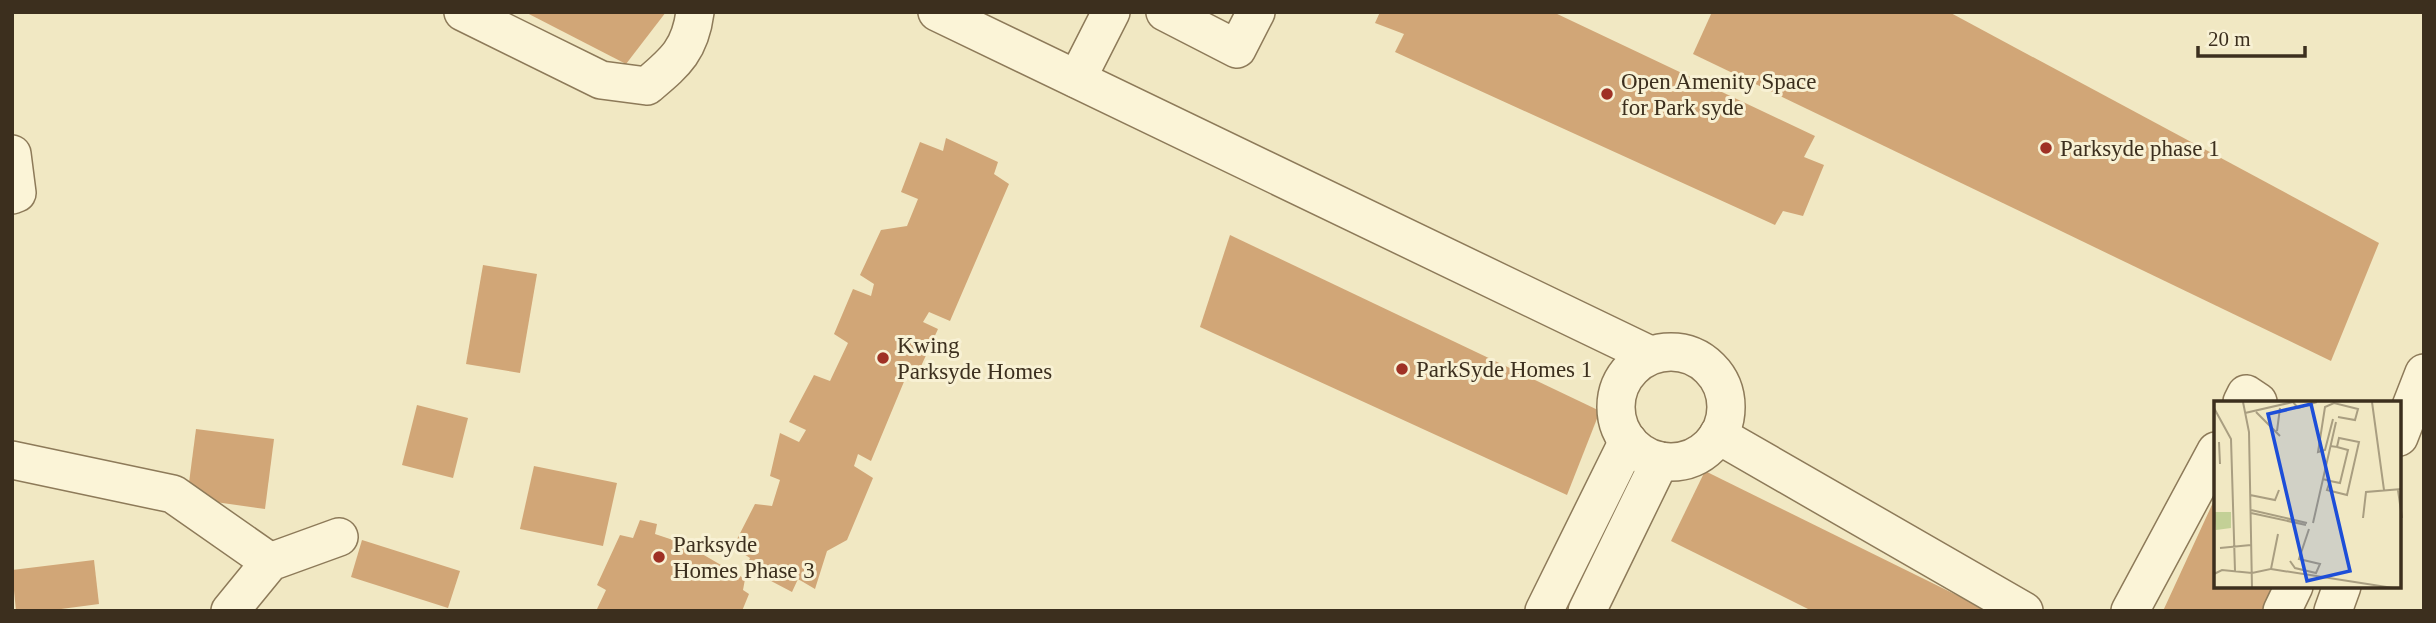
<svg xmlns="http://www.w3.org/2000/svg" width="2436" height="623" font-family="'Times New Roman',serif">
	<rect width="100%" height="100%" fill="#f1e8c3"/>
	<g fill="#d1a677">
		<path d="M525 12H666L626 64Z"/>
		<path d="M1380 12H1553L1815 136 1804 157 1824 165 1803 216 1783 211 1775 225 1395 52 1404 34 1375 23Z"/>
		<path d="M1712 12H1949L2379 243 2331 361 1693 54Z"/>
		<path d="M946 138 998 162 994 174 1009 184 950 321 929 312 923 322 938 329 917 375 908 372 871 461 858 454 854 466 873 478 847 540 827 551 815 589 798 579 792 592 746 568 750 558 733 547 755 504 772 506 780 480 770 476 780 433 799 442 806 430 789 422 814 375 830 381 848 343 834 334 853 289 871 296 874 284 860 275 881 230 907 226 918 199 901 192 920 142 943 151Z"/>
		<path d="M1230 235 1600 411 1567 495 1200 327Z"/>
		<path d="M483 265 537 274 520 373 466 364Z"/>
		<path d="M417 405 468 418 453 478 402 465Z"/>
		<path d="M196 429 274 439 265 509 187 498Z"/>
		<path d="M534 466 617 483 603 546 520 529Z"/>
		<path d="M1705 471 1989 611H1812L1671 541Z"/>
		<path d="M2216 496V586H2278L2267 611H2163Z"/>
		<path d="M640 520 657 524 655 534 685 544 745 579 743 590 749 594 742 611H602L597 609 606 590 597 585 620 535 633 538Z"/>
		<path d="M362 540 460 571 448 608 351 577Z"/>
		<path d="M94 560 99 604 46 611H16L12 570Z"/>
	</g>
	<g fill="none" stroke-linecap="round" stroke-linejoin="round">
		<g stroke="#8d7a59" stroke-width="40">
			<g id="minor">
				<path d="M463 12 601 80 647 86C674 63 690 51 695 12"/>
				<path d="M937 12 1650 355"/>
				<path d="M1165 12 1237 49 1256 12"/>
				<path d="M1077 79 1111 12"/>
				<path d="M12 154 17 193 12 195"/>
				<circle cx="1671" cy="407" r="55"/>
				<path d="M2242 402 2246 394 2258 402"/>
				<path d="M1718 435 2024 611"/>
				<path d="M2399 437 2424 373"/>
				<path d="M12 460 173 494 270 562"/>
				<path d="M230 611 270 562 339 537"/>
				<path d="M1544 611 1628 441"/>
				<path d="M1587 611 1660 461"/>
				<path d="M2130 611 2216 451"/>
				<path d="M2282 611 2294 586"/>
				<path d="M2333 611 2342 586"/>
			</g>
		</g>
		<use href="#minor" stroke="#fbf4d7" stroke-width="37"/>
	</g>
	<g fill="#9f3125" stroke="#f8f1d4" stroke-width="2.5">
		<circle cx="1607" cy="94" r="7"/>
		<circle cx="2046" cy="148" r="7"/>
		<circle cx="883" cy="358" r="7"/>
		<circle cx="1402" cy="369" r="7"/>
		<circle cx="659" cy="557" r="7"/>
	</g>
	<g text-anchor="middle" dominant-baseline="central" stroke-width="6" stroke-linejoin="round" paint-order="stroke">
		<g font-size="23" fill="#3c2f1e" stroke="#f8f1d4" text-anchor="start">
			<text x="1621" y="81">Open Amenity Space<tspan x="1621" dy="26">for Park syde</tspan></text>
			<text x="2060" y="148">Parksyde phase 1</text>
			<text x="897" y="345">Kwing<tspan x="897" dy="26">Parksyde Homes</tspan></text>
			<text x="1416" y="369">ParkSyde Homes 1</text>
			<text x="673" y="544">Parksyde<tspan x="673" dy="26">Homes Phase 3</tspan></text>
		</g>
	</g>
	<g transform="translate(2214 401)">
		<rect width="187" height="187" fill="#f1e8c3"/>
		<path d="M0 111H17V127L2 129Z" fill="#c3d096"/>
		<path fill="none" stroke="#a99e81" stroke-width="2" d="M29 1 35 31 38 187M158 1 170 89M0 7 17 38 21 170M42 11 66 35M31 12 79 1 84 7 103 1M119 18 111 49 104 51 111 6 120 2 144 8 141 19 124 16M63 30 66 7M5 41 6 63M109 78 116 80 113 89 133 94 145 41 125 37 123 46 116 45M116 80 126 82 134 49 123 46M184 89 188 117M36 94 61 99 65 89M37 109 93 122M37 112 92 124M149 117 152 91 188 88M99 122 122 21M6 147 37 144M76 160 81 167 102 172 106 163 85 158 95 128M57 168 179 187M0 173 8 169 38 172 57 168 64 133"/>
		<path fill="#1d4ed8" fill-opacity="0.15" stroke="#1d4ed8" stroke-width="3.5" d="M97 3 136 170 93 180 54 13Z"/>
		<rect width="187" height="187" fill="none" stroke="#3c2f1e" stroke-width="3.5"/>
	</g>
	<rect width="2436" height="623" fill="none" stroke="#3c2f1e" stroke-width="28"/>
	<path d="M2198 46v10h107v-10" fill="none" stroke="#3c2f1e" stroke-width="3.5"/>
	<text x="2208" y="46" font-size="21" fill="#3c2f1e" stroke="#f8f1d4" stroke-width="5" paint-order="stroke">20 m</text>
</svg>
